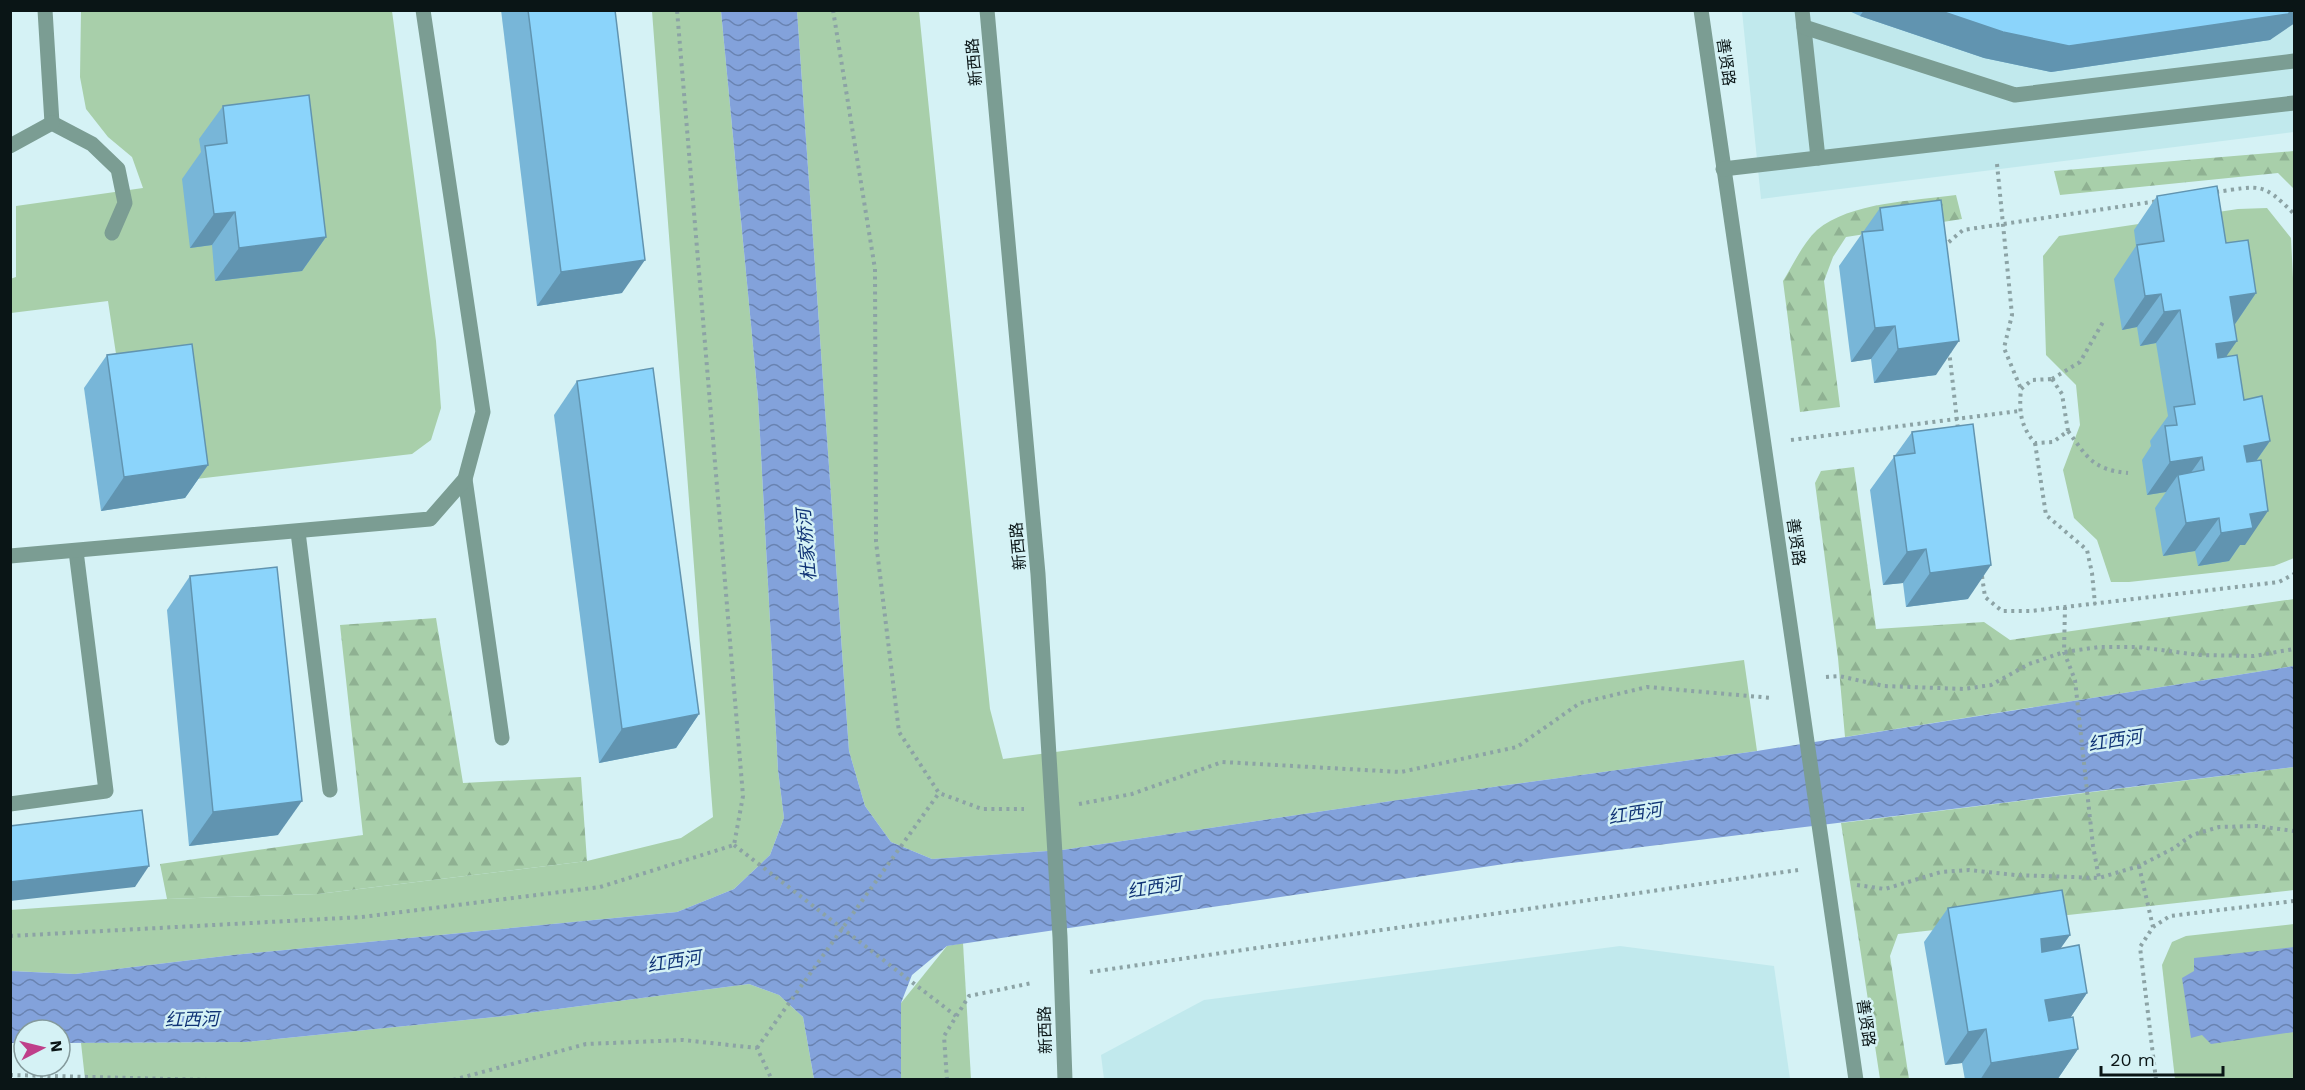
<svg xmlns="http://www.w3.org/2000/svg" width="2305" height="1090" font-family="'Work Sans','Noto Sans SC',sans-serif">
	<defs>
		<pattern id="forest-firs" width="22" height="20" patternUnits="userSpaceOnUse" patternTransform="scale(1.5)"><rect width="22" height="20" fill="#a8cfaa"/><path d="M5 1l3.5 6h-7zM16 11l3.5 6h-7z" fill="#8fb192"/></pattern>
		<pattern id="water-waves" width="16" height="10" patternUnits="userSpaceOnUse" patternTransform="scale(1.5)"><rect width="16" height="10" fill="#83a2db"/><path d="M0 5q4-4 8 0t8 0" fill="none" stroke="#6983b1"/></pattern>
	</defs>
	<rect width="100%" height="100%" fill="#d5f2f5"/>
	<g fill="#c1e9ed">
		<path d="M1742 11H2294V132L1761 199Z"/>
		<path d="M1620 946 1774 966 1790 1079H1104L1101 1055 1204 1000Z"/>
	</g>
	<g fill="#a8cfaa">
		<path d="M81 11H392L436 341 441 408 431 440 412 454 136 486 108 301 11 313 10 279 16 277V206L143 188 132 157 108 137 86 109 80 77Z"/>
		<path d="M652 11H721L758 398 778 770 784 818 770 855 734 889 677 912 233 955 75 974 11 971 10 910 167 899 318 894 587 861 681 838 713 817Z"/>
		<path d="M797 11H919L990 709 1003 759 1744 660 1757 751 1398 800 1062 850 932 859 891 842 865 806 849 751Z"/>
		<path d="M2267 208 2291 238 2294 298V558L2274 566 2129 582H2111L2097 540 2074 518 2063 470 2080 425 2076 385 2046 355 2043 256 2059 236 2238 209Z"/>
		<path d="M2294 924V1079H2175L2162 965 2172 942 2186 936Z"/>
		<path d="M963 943 971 1079 901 1080V1003L947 946Z"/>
		<path d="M749 984 779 995 803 1017 814 1079H85L81 1043 246 1042 505 1016Z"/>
	</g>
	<g fill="url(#forest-firs)">
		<path d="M2294 151V189L2278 173 2060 195 2054 171Z"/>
		<path d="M1956 195 1962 219 1846 237 1833 257 1824 281 1840 407 1800 412 1783 281C1793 265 1803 243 1817 230 1850 202 1914 201 1956 195Z"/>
		<path d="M1854 467 1876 629 1984 622 2010 640 2294 599V666L1845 737 1838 658 1815 483 1821 471Z"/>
		<path d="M436 618 463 783 581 777 587 861 318 894 167 899 160 864 363 835 340 625Z"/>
		<path d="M2294 767V890L1898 934 1890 956 1909 1079H1880L1841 823Z"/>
	</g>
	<g fill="url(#water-waves)">
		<path d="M721 11H797L849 751 865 806 891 842 932 859 1062 850 1398 800 1757 751 2294 666V767L1511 863 947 946 912 975 901 1003V1079H814L803 1017 779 995 749 984 505 1016 246 1042 60 1043V1030H24V1043H11L10 971 75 974 233 955 677 912 734 889 770 855 784 818 778 770 758 398Z"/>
		<path d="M2294 947V1032L2211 1044 2202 1035 2191 1038 2182 978 2194 971V958Z"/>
	</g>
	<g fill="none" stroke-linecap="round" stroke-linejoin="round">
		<g stroke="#8ca3a5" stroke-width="4" stroke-dasharray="3 4.5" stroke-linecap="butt">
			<path d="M833 10 875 269 876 542 899 732 939 793 982 809H1024"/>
			<path d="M1997 164 2012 315 2004 348 2021 389"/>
			<path d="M2216 192C2260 186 2262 181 2294 214"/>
			<path d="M1943 247 1963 230 2158 201"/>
			<path d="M1949 350 1958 429"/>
			<path d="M2052 379 2062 394 2068 431 2053 442 2035 443C2020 426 2019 410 2021 389L2032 380Z"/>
			<path d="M2052 379 2080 362 2103 322"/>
			<path d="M2068 431C2087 457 2093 470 2128 473"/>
			<path d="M1791 440 2019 411"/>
			<path d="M2035 443 2046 515 2087 550 2092 573 2095 604"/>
			<path d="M1982 576 1985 597 2002 611H2031L2279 582 2294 574"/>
			<path d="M2065 607 2064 652 2075 680 2093 846 2099 878"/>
			<path d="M1826 677 1839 676 1884 686 1964 689 1991 685 2029 664 2064 652 2099 647H2138L2199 655 2254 656 2294 649"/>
			<path d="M1079 804 1132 794 1222 762 1401 772 1517 747 1580 703 1647 687 1772 698"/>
			<path d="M734 845 956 1016"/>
			<path d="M2139 866 2153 927"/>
			<path d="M1857 885 1885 889 1941 872 1969 870 2015 875 2099 878 2139 866 2174 848 2192 835 2219 827 2257 826 2294 831"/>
			<path d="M10 936 362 917 600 887 734 845 743 796 677 10"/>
			<path d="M1090 972 1798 870"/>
			<path d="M757 1048 939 793"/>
			<path d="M10 1075 213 1080"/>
			<path d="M453 1080 586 1044 683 1040 757 1048 772 1080"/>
			<path d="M947 1080 944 1036 969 996 1032 983"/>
			<path d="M2156 1080 2140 947 2153 927 2170 916 2294 901"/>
		</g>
		<g stroke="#7b9d93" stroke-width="15">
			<path d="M1802 10 1818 158"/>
			<path d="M1804 27 2015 95 2294 61"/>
			<path d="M465 479 502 738"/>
			<path d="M298 532 330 790"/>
			<path d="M10 804 106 791 76 551"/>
		</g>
		<g stroke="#7b9d93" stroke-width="15">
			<path d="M45 10 52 123"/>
			<path d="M1701 10 1856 1080"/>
			<path d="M52 123 92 144 118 169 125 203 112 233"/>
			<path d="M10 146 52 123"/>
			<path d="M1723 169 2294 103"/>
			<path d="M10 556 430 519 465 479 483 412 423 10"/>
		</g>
		<path stroke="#7b9d93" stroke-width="15" d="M987 10 1038 574 1060 937 1065 1080"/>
	</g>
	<g fill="#78b6d8">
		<path d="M501 10H615L622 293 537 306Z"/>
		<path d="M1847 10H2295L2270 40 2051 72 1984 58 1860 16Z"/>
		<path d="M223 106 326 237 302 271 215 281 212 245 190 248 182 179 201 152 199 139Z"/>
		<path d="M2157 196 2226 243 2256 293 2235 324 2226 357 2244 400 2270 441 2256 461 2245 545H2240L2229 561 2198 566 2195 551 2163 556 2155 508 2166 492 2147 495 2142 460 2151 446 2150 441 2168 416 2156 343 2140 346 2137 327 2122 330 2114 279 2136 246 2134 230Z"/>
		<path d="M1880 208 1936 375 1874 383 1871 359 1851 362 1839 266Z"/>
		<path d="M107 355 208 465 185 498 101 511 84 388Z"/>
		<path d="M577 381 699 714 676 748 599 763 554 415Z"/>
		<path d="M1912 432 1968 599 1906 607 1903 583 1883 585 1870 490Z"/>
		<path d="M190 576 278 835 189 846 167 610Z"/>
		<path d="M1948 908 2070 935 2060 948 2087 993 2070 1018 2078 1049 2057 1080H1965L1962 1063 1945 1065 1924 942Z"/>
	</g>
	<g fill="#6194b0">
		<path d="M1864 10H2295V23L2270 40 2051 72 1984 58 1860 16Z"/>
		<path d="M235 212 212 245 190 248 214 214Z"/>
		<path d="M326 237 302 271 215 281 239 248Z"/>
		<path d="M645 260 622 293 537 306 561 272Z"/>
		<path d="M2256 293 2233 327 2230 297Z"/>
		<path d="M2161 294 2137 327 2122 330 2145 296Z"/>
		<path d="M2180 310 2156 343 2140 346 2164 312Z"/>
		<path d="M1895 326 1871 359 1851 362 1875 328Z"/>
		<path d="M1959 341 1936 375 1874 383 1898 349Z"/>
		<path d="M2237 341 2214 374 2216 344Z"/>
		<path d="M2270 441 2246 475 2244 446Z"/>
		<path d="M2202 457 2180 488 2178 475 2166 492 2147 495 2170 462Z"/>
		<path d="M208 465 185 498 101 511 124 477Z"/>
		<path d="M2268 511 2245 545H2240L2229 561 2198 566 2221 533 2250 514Z"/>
		<path d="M2219 518 2195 551 2163 556 2186 523Z"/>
		<path d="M1926 549 1903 583 1883 585 1907 552Z"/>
		<path d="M1991 565 1968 599 1906 607 1930 573Z"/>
		<path d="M699 714 676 748 599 763 622 729Z"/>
		<path d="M302 801 278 835 189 846 213 812Z"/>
		<path d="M149 866 135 887 10 901V882Z"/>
		<path d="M2070 935 2047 968 2017 973 2041 939Z"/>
		<path d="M2087 993 2064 1027 2022 1034 2045 1000Z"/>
		<path d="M1986 1029 1962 1063 1945 1065 1968 1032Z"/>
		<path d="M2078 1049 2057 1080H1980L1991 1063Z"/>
	</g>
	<g fill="#8bd4fb" stroke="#6194b0" stroke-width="1.5">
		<path d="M528 10H615L645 260 561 272Z"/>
		<path d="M1938 10H2292L2288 14 2069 46 2003 32Z"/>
		<path d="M309 95 326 237 239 248 235 212 214 214 205 146 227 143 223 106Z"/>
		<path d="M2217 186 2226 243 2248 240 2256 293 2230 297 2237 341 2216 344 2218 358 2237 355 2244 400 2262 396 2270 441 2244 446 2247 462 2261 460 2268 511 2250 514 2253 528 2221 533 2219 518 2186 523 2178 475 2204 470 2202 457 2170 462 2165 426 2177 425 2174 407 2195 404 2180 310 2164 312 2161 294 2145 296 2137 245 2164 241 2157 196Z"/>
		<path d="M1941 200 1959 341 1898 349 1895 326 1875 328 1862 232 1883 230 1880 208Z"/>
		<path d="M192 344 208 465 124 477 107 355Z"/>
		<path d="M653 368 699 714 622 729 577 381Z"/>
		<path d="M1973 424 1991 565 1930 573 1926 549 1907 552 1894 456 1915 453 1912 432Z"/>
		<path d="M277 567 302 801 213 812 190 576Z"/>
		<path d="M142 810 149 866 10 882V826Z"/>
		<path d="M2062 890 2070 935 2041 939 2042 952 2079 945 2087 993 2045 1000 2049 1021 2073 1017 2078 1049 1991 1063 1986 1029 1968 1032 1948 908Z"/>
	</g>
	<g text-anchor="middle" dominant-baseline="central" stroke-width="5" stroke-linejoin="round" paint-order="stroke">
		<g font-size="16" fill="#0a1516" stroke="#d5f2f5">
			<text transform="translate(974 62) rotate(-95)">新西路</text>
			<text transform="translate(1726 62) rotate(82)">善贤路</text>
			<text transform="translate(1796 542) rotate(82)">善贤路</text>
			<text transform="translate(1018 546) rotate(-95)">新西路</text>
			<text transform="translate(1866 1023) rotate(82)">善贤路</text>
			<text transform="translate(1045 1030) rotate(-92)">新西路</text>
		</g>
		<g font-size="18" font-style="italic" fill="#103375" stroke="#d5f2f5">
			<text transform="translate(806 545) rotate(-95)">杜家桥河</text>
			<text transform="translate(2115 740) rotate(-9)">红西河</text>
			<text transform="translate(1635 813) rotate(-9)">红西河</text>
			<text transform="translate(1154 887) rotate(-9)">红西河</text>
			<text transform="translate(674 961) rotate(-9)">红西河</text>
			<text transform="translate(192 1019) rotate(-1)">红西河</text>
		</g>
	</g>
	<rect width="2305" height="1090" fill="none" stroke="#0a1516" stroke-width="24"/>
	<g transform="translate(42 1048) rotate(83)"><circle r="28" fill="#d5f2f5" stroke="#849a9c" stroke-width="1.5"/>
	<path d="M0-4.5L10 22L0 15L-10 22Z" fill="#bf3f8a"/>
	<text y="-9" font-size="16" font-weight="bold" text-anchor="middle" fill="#0a1516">N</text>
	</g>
	<path d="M2101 1066v9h122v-9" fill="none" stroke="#0a1516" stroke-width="3"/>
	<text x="2110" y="1066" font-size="18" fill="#0a1516" stroke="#d5f2f5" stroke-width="4.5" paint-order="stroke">20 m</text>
</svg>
